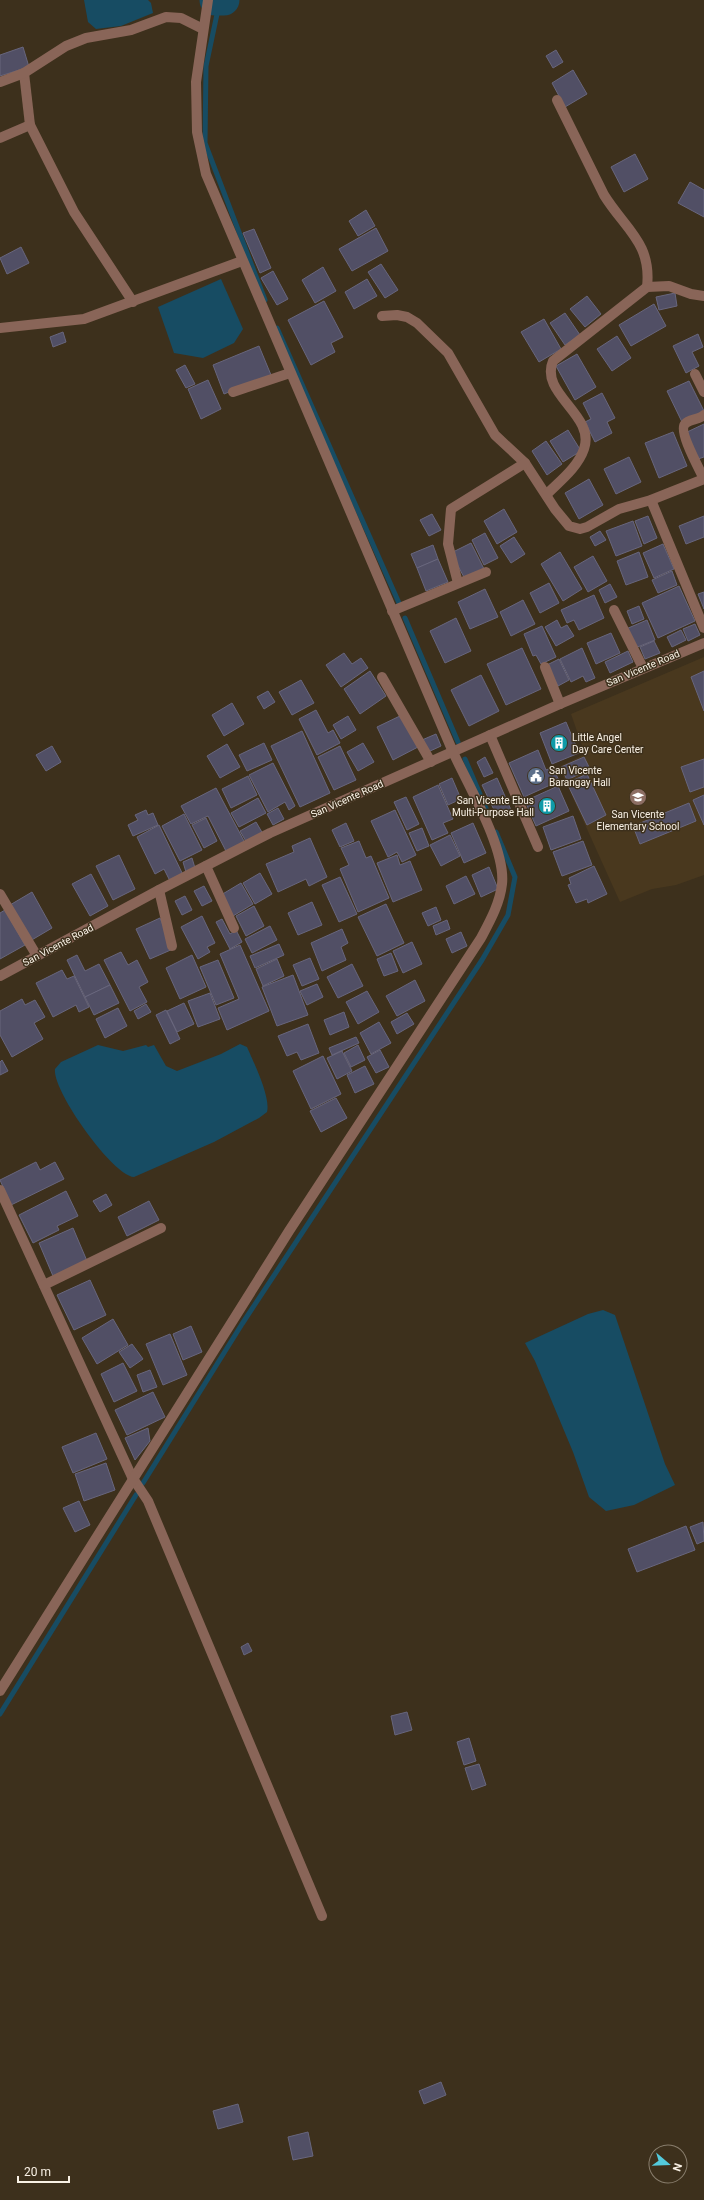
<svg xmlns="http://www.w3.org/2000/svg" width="704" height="2200" font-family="Roboto,sans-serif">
	<rect width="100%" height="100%" fill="#3d301c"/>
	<path fill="#49381e" d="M704 657V875L676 885 652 889 620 902 559 767 585 754 571 714Z"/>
	<g fill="#174c63">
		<path d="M84 0H148L151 3 153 13 121 26 96 29 88 22Z"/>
		<path d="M221 279 243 329 234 343 203 358 174 353 158 307Z"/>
		<path d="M240 1044 247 1047C253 1061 271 1097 267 1112L259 1118 214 1142 134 1177C112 1175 52 1090 55 1069L61 1062 98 1045 123 1051 146 1045 148 1047 154 1045 166 1066 177 1071 221 1054Z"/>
		<path d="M603 1310 615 1315 665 1464 675 1485 634 1505 606 1511 589 1497 573 1452 535 1361 525 1343 588 1314Z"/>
	</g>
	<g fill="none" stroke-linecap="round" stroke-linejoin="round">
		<g stroke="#174c63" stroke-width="5">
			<path d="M220 0 206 66 205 143 265 300"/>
			<path d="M277 328 399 603"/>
			<path d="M405 618 458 742"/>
			<path d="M465 759 488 813"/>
			<path d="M143 1483 242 1324 482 960 508 915 515 877 496 832"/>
			<path d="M0 1714 136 1495"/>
		</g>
		<path stroke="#174c63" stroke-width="31" d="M215 0H224"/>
	</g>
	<g fill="#514f65" stroke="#68667d">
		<path d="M23 47 29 67 0 76V55Z"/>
		<path d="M556 50 563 62 553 68 546 56Z"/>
		<path d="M573 70 587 94 565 107 552 83Z"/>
		<path d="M635 154 648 179 624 192 611 167Z"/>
		<path d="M690 182 704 190V217L678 203Z"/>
		<path d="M366 210 375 226 358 236 349 221Z"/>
		<path d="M376 228 388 251 352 271 339 249Z"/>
		<path d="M254 229 271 268 260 273 243 233Z"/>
		<path d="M21 247 29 263 7 274 0 258Z"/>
		<path d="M381 264 398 290 385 298 368 272Z"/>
		<path d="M323 267 336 291 315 303 302 280Z"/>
		<path d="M273 271 288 299 277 305 261 278Z"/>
		<path d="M367 279 377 296 354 309 345 292Z"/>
		<path d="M675 293 677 306 659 310 656 297Z"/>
		<path d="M587 296 601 314 585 327 570 309Z"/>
		<path d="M324 301 343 337 331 343 335 352 311 365 288 320Z"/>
		<path d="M654 304 666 326 631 346 619 325Z"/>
		<path d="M565 313 580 335 565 345 550 323Z"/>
		<path d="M544 319 561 349 539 362 521 332Z"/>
		<path d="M63 332 66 342 53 347 50 337Z"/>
		<path d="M698 334 703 347 692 352 699 366 686 373 673 346Z"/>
		<path d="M617 336 631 358 612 371 597 349Z"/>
		<path d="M259 346 271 375 224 394 213 365Z"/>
		<path d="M577 354 596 387 575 400 556 366Z"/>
		<path d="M185 365 195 384 186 388 176 370Z"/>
		<path d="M208 380 221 409 201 419 188 389Z"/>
		<path d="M689 381 704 411 682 422 667 391Z"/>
		<path d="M602 393 615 418 607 422 612 433 595 442 585 422 591 419 583 403Z"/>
		<path d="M704 424V457L698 459 685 433Z"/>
		<path d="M568 430 581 451 563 462 550 441Z"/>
		<path d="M673 432 687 466 659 478 645 443Z"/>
		<path d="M546 441 562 464 547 475 532 451Z"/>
		<path d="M629 457 641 482 616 494 604 469Z"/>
		<path d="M589 479 603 505 579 519 565 493Z"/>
		<path d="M504 509 517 532 497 544 484 521Z"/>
		<path d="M432 514 441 530 429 536 420 520Z"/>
		<path d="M648 516 657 538 644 544 635 521Z"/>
		<path d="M704 516V537L686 544 679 526Z"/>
		<path d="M633 521 642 546 616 556 606 531Z"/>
		<path d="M600 531 606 540 595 546 590 537Z"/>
		<path d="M485 533 498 558 484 565 472 540Z"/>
		<path d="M514 537 525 554 511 563 500 546Z"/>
		<path d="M471 543 484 569 465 579 451 553Z"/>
		<path d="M663 544 674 569 654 578 643 553Z"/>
		<path d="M433 545 438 559 417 568 411 554Z"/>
		<path d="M560 552 582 589 563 601 541 564Z"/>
		<path d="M639 552 648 577 626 585 617 561Z"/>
		<path d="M593 556 607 581 588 592 574 567Z"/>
		<path d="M438 559 448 582 426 591 417 568Z"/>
		<path d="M672 571 677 585 658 593 652 580Z"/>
		<path d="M549 583 559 603 540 613 530 593Z"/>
		<path d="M610 584 617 597 605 603 599 590Z"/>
		<path d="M679 586 695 621 658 638 642 603Z"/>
		<path d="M485 589 498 617 470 629 458 602Z"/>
		<path d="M704 592V609L698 594Z"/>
		<path d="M594 595 604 618 579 630 574 620 567 623 561 610Z"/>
		<path d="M523 600 535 624 511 636 500 612Z"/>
		<path d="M639 606 644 619 632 624 627 611Z"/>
		<path d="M456 618 471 651 445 663 430 631Z"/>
		<path d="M557 620 561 628 567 625 574 636 556 646 545 627Z"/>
		<path d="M647 620 655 640 635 648 626 629Z"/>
		<path d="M695 624 700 635 688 641 683 629Z"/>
		<path d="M542 626 556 657 541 664 536 655 533 656 524 634Z"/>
		<path d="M681 630 686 640 672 647 667 637Z"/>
		<path d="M611 633 620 653 596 664 587 643Z"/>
		<path d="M654 641 660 653 645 659 640 647Z"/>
		<path d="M522 648 541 689 506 705 487 664Z"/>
		<path d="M582 648 595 678 586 682 583 676 571 682 560 659Z"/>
		<path d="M628 651 633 662 610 673 605 662Z"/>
		<path d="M344 653 352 664 361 658 368 668 341 687 326 665Z"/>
		<path d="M559 659 569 680 558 686 547 665Z"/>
		<path d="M370 671 386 696 360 714 344 689Z"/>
		<path d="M704 671V711L691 677Z"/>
		<path d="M481 675 499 711 469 726 451 690Z"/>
		<path d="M301 680 314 703 292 715 279 692Z"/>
		<path d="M268 691 275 702 264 709 257 697Z"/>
		<path d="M232 703 244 724 224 736 212 715Z"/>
		<path d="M316 710 328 733 333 730 340 743 317 755 299 719Z"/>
		<path d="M402 715 418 747 393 760 377 727Z"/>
		<path d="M348 716 356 730 341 739 333 725Z"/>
		<path d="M566 722 579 753 552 764 540 733Z"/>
		<path d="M302 731 330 793 300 807 271 746Z"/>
		<path d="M436 734 441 746 428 752 422 740Z"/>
		<path d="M264 743 272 760 247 771 239 755Z"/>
		<path d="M363 743 374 762 358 771 347 752Z"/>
		<path d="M227 744 240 767 220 778 207 756Z"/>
		<path d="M52 746 61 762 46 771 36 755Z"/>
		<path d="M340 746 356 780 334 790 318 757Z"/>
		<path d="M538 750 546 770 553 767 559 781 524 797 509 763Z"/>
		<path d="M485 757 493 773 484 777 477 762Z"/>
		<path d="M584 757 590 769 567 780 561 767Z"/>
		<path d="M704 759V787L690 792 681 767Z"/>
		<path d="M273 763 295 806 289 810 285 802 268 812 249 775Z"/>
		<path d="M587 774 606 815 587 825 567 783Z"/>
		<path d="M248 776 257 795 231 808 222 789Z"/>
		<path d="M452 778 461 799 448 805 439 784Z"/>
		<path d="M497 778 511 810 497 816 482 785Z"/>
		<path d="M438 785 453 819 443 823 448 833 432 840 413 797Z"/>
		<path d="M558 786 569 811 536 826 525 801Z"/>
		<path d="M216 788 245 843 227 853 208 816 191 824 181 806Z"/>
		<path d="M704 795V825L693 800Z"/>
		<path d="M406 797 419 824 407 830 394 802Z"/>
		<path d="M258 798 266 813 239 827 231 813Z"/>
		<path d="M689 803 696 821 640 844 633 826Z"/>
		<path d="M278 808 284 819 273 825 267 814Z"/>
		<path d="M146 810 148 815 153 813 158 825 133 836 128 825 138 820 135 815Z"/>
		<path d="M395 810 416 855 402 862 397 852 388 857 371 821Z"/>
		<path d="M184 814 202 850 180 861 162 826Z"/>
		<path d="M573 816 581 839 551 850 543 827Z"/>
		<path d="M206 818 217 841 204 848 192 825Z"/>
		<path d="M256 822 263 834 247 843 240 831Z"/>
		<path d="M346 823 354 841 340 847 332 830Z"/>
		<path d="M473 823 486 853 464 863 451 833Z"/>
		<path d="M159 825 184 877 171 883 164 869 155 874 137 837Z"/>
		<path d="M422 828 429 846 417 851 409 833Z"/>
		<path d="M450 835 460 856 441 866 430 845Z"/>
		<path d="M310 838 327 877 309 886 306 879 278 892 266 864 294 852 292 846Z"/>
		<path d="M359 841 366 858 371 856 389 898 358 912 340 869 349 865 341 848Z"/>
		<path d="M583 841 592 865 562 876 553 852Z"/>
		<path d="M119 855 135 889 113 900 96 866Z"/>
		<path d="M397 855 400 865 410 861 422 890 393 902 377 863Z"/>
		<path d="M192 858 195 868 186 872 183 862Z"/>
		<path d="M594 866 607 894 588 903 587 899 576 903 568 885 571 884 569 878Z"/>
		<path d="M489 867 498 889 481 897 472 875Z"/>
		<path d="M260 873 272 894 255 904 243 883Z"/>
		<path d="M91 874 108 906 90 916 72 884Z"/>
		<path d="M466 876 475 894 454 904 446 886Z"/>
		<path d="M340 877 357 914 339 922 322 885Z"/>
		<path d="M241 883 253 904 233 916 221 895Z"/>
		<path d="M204 886 212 901 202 906 194 891Z"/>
		<path d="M32 892 52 928 30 941 10 905Z"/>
		<path d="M185 896 192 910 182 915 175 901Z"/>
		<path d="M312 902 322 925 298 935 288 913Z"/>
		<path d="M386 904 404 943 377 956 358 917Z"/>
		<path d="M254 906 264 926 246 936 236 916Z"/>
		<path d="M436 907 441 920 428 926 422 913Z"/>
		<path d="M5 910 25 945 0 959V913Z"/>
		<path d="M202 916 215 943 207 947 210 952 198 959 181 927Z"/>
		<path d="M160 918 173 949 150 959 136 929Z"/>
		<path d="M222 919 230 934 236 930 242 942 230 949 216 922Z"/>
		<path d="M447 920 450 929 436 935 433 926Z"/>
		<path d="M270 926 277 940 252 953 245 939Z"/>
		<path d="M342 929 348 943 341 947 346 960 322 971 311 943Z"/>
		<path d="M461 932 467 946 452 953 446 939Z"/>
		<path d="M412 942 422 964 403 973 393 951Z"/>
		<path d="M279 944 284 955 255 968 250 956Z"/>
		<path d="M240 945 269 1011 227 1030 218 1008 239 999 220 954Z"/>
		<path d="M121 952 128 965 137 960 148 982 139 987 147 1002 130 1011 104 960Z"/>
		<path d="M391 953 398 971 384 976 377 959Z"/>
		<path d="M77 955 85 971 99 964 110 985 85 997 67 960Z"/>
		<path d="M192 955 206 987 180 999 166 968Z"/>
		<path d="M310 958 319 979 302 986 293 965Z"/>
		<path d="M277 959 284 976 263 986 256 969Z"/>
		<path d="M218 960 234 998 216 1005 200 967Z"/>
		<path d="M352 964 363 986 338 998 327 977Z"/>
		<path d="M62 970 67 979 74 976 89 1007 79 1012 76 1005 53 1017 36 983Z"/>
		<path d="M293 975 308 1015 277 1026 262 987Z"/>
		<path d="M415 980 425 1001 397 1016 386 996Z"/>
		<path d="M317 984 323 997 307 1005 300 991Z"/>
		<path d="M110 985 119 1003 94 1015 85 997Z"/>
		<path d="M367 991 379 1012 358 1024 346 1002Z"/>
		<path d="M210 993 220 1019 198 1027 188 1001Z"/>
		<path d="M22 999 25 1005 35 1000 45 1017 34 1023 43 1039 12 1057 0 1035V1011Z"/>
		<path d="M184 1003 194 1024 177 1032 167 1011Z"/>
		<path d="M146 1004 151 1012 138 1019 134 1011Z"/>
		<path d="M118 1008 127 1026 105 1038 96 1019Z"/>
		<path d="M166 1010 180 1039 170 1044 156 1015Z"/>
		<path d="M344 1012 349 1027 330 1035 324 1020Z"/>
		<path d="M407 1013 414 1024 397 1034 391 1022Z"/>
		<path d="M379 1022 391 1043 371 1054 360 1033Z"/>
		<path d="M308 1024 319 1053 301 1060 297 1052 287 1056 278 1036Z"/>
		<path d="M356 1037 359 1043 332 1055 329 1048Z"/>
		<path d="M358 1045 365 1060 351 1067 344 1053Z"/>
		<path d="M380 1050 389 1067 376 1073 367 1057Z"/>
		<path d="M342 1051 352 1071 337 1079 327 1058Z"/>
		<path d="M323 1056 341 1094 311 1109 293 1071Z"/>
		<path d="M2 1060 8 1071 0 1075V1062Z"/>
		<path d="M365 1066 374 1084 355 1093 347 1075Z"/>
		<path d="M336 1098 347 1118 321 1132 310 1111Z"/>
		<path d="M36 1162 40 1170 55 1162 64 1179 11 1205 0 1180Z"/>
		<path d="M66 1191 78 1216 57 1226 59 1230 33 1243 19 1215Z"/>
		<path d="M106 1194 112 1205 100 1212 93 1201Z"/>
		<path d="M149 1201 159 1220 127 1236 118 1217Z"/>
		<path d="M73 1228 87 1261 53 1276 39 1243Z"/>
		<path d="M90 1280 106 1315 74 1330 57 1295Z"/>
		<path d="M113 1319 128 1345 97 1364 82 1338Z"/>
		<path d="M191 1326 202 1352 183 1360 173 1334Z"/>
		<path d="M170 1334 187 1375 163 1385 146 1344Z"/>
		<path d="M132 1344 143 1359 130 1368 119 1352Z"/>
		<path d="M123 1363 137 1391 114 1402 101 1374Z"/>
		<path d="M150 1370 157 1387 143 1392 137 1375Z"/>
		<path d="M153 1392 165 1417 127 1435 115 1410Z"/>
		<path d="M148 1428 150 1441 135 1460 125 1438Z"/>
		<path d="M96 1433 107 1459 73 1473 62 1447Z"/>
		<path d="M106 1463 115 1490 84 1501 75 1474Z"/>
		<path d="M79 1501 90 1525 75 1532 63 1508Z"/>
		<path d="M703 1522 704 1541 697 1544 690 1527Z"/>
		<path d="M686 1526 695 1550 637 1572 628 1549Z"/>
		<path d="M248 1643 252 1651 244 1655 241 1647Z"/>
		<path d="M407 1712 412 1730 395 1735 391 1716Z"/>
		<path d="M469 1738 476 1761 464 1765 457 1742Z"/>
		<path d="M479 1764 486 1785 472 1790 465 1768Z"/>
		<path d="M441 2082 446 2095 424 2104 419 2091Z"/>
		<path d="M238 2104 243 2122 218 2129 213 2111Z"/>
		<path d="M308 2132 313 2156 293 2160 288 2137Z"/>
	</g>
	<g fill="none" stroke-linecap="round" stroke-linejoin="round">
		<g stroke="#896558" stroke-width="10">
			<path d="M24 73 30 125"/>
			<path d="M0 82 24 73 66 46 86 38 131 30 166 17 181 18 203 29"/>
			<path d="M557 100 604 195C625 229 652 243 647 287"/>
			<path d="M0 138 30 125 74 212 133 302"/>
			<path d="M382 316 397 315 407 317 417 323 448 353 495 435 525 463 555 509 569 526 580 529 587 527 619 509 651 500 704 479"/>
			<path d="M0 328 84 319 242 261"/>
			<path d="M695 374 704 392"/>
			<path d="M233 392 290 373"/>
			<path d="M704 479C700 470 678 431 685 424 689 419 699 420 704 415"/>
			<path d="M547 494C560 481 578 467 584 449 596 415 539 394 553 361L647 287 669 286 691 294 704 296"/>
			<path d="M651 500 704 628"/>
			<path d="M458 583 448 544 451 509 525 463"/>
			<path d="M614 610 643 668"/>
			<path d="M392 611 486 572"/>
			<path d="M545 667 560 704"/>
			<path d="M382 677 431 762"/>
			<path d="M490 735 538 847"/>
			<path d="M206 866 234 928"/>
			<path d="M159 890 172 946"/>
			<path d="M0 894 37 956"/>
			<path d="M0 976 159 890 270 833 560 704 704 643"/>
			<path d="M0 1190 132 1477 148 1501 322 1916"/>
			<path d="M44 1285 161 1228"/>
			<path d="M0 1691 289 1231 481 938C490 921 500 903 502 884 506 849 468 785 453 752L206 174 197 132 196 82 208 0"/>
		</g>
	</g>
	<defs>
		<g id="building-disc" transform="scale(0.9)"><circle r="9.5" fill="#0f9aa8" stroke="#3d301c"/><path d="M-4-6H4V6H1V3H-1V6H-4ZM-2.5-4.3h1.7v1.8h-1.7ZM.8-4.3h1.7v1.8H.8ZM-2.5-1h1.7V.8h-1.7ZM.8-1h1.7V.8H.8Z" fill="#fff"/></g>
		<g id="civic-disc" transform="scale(0.9)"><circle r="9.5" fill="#5c6f8a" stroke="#3d301c"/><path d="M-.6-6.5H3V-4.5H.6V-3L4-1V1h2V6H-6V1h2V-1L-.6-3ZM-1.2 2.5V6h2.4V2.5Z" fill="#fff"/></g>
		<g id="school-disc" transform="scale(0.9)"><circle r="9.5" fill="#8d6e63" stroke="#3d301c"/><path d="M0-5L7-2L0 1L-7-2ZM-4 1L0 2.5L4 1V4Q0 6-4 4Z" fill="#fff"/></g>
	</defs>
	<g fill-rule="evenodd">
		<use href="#building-disc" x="559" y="743"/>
		<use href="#civic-disc" x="536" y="776"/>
		<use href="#school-disc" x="638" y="797"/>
		<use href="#building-disc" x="547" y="806"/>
	</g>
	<g text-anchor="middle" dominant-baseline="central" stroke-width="3" stroke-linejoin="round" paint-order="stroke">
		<g font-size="10" fill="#f9f1e5" stroke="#3d301c">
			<text transform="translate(643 668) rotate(-23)">San Vicente Road</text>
			<text transform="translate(347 799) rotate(-24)">San Vicente Road</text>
			<text transform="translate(58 945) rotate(-28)">San Vicente Road</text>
		</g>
		<g font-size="10" fill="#f9f1e5" stroke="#3d301c" text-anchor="start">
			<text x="572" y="737">Little Angel<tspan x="572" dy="12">Day Care Center</tspan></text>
			<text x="549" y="770">San Vicente<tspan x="549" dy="12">Barangay Hall</tspan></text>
			<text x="534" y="800" text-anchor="end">San Vicente Ebus<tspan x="534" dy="12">Multi-Purpose Hall</tspan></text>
			<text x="638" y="814" text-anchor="middle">San Vicente<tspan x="638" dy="12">Elementary School</tspan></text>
		</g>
	</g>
	<g transform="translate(668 2164) rotate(109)"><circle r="19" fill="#3d301c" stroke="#887d6c"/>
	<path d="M0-3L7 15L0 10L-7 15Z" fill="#54cadc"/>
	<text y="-6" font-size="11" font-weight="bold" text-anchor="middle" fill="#f9f1e5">N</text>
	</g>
	<path d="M18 2176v6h51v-6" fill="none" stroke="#f9f1e5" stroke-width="2"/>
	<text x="24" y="2176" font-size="12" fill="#f9f1e5" stroke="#3d301c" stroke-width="3" paint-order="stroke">20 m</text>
</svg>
